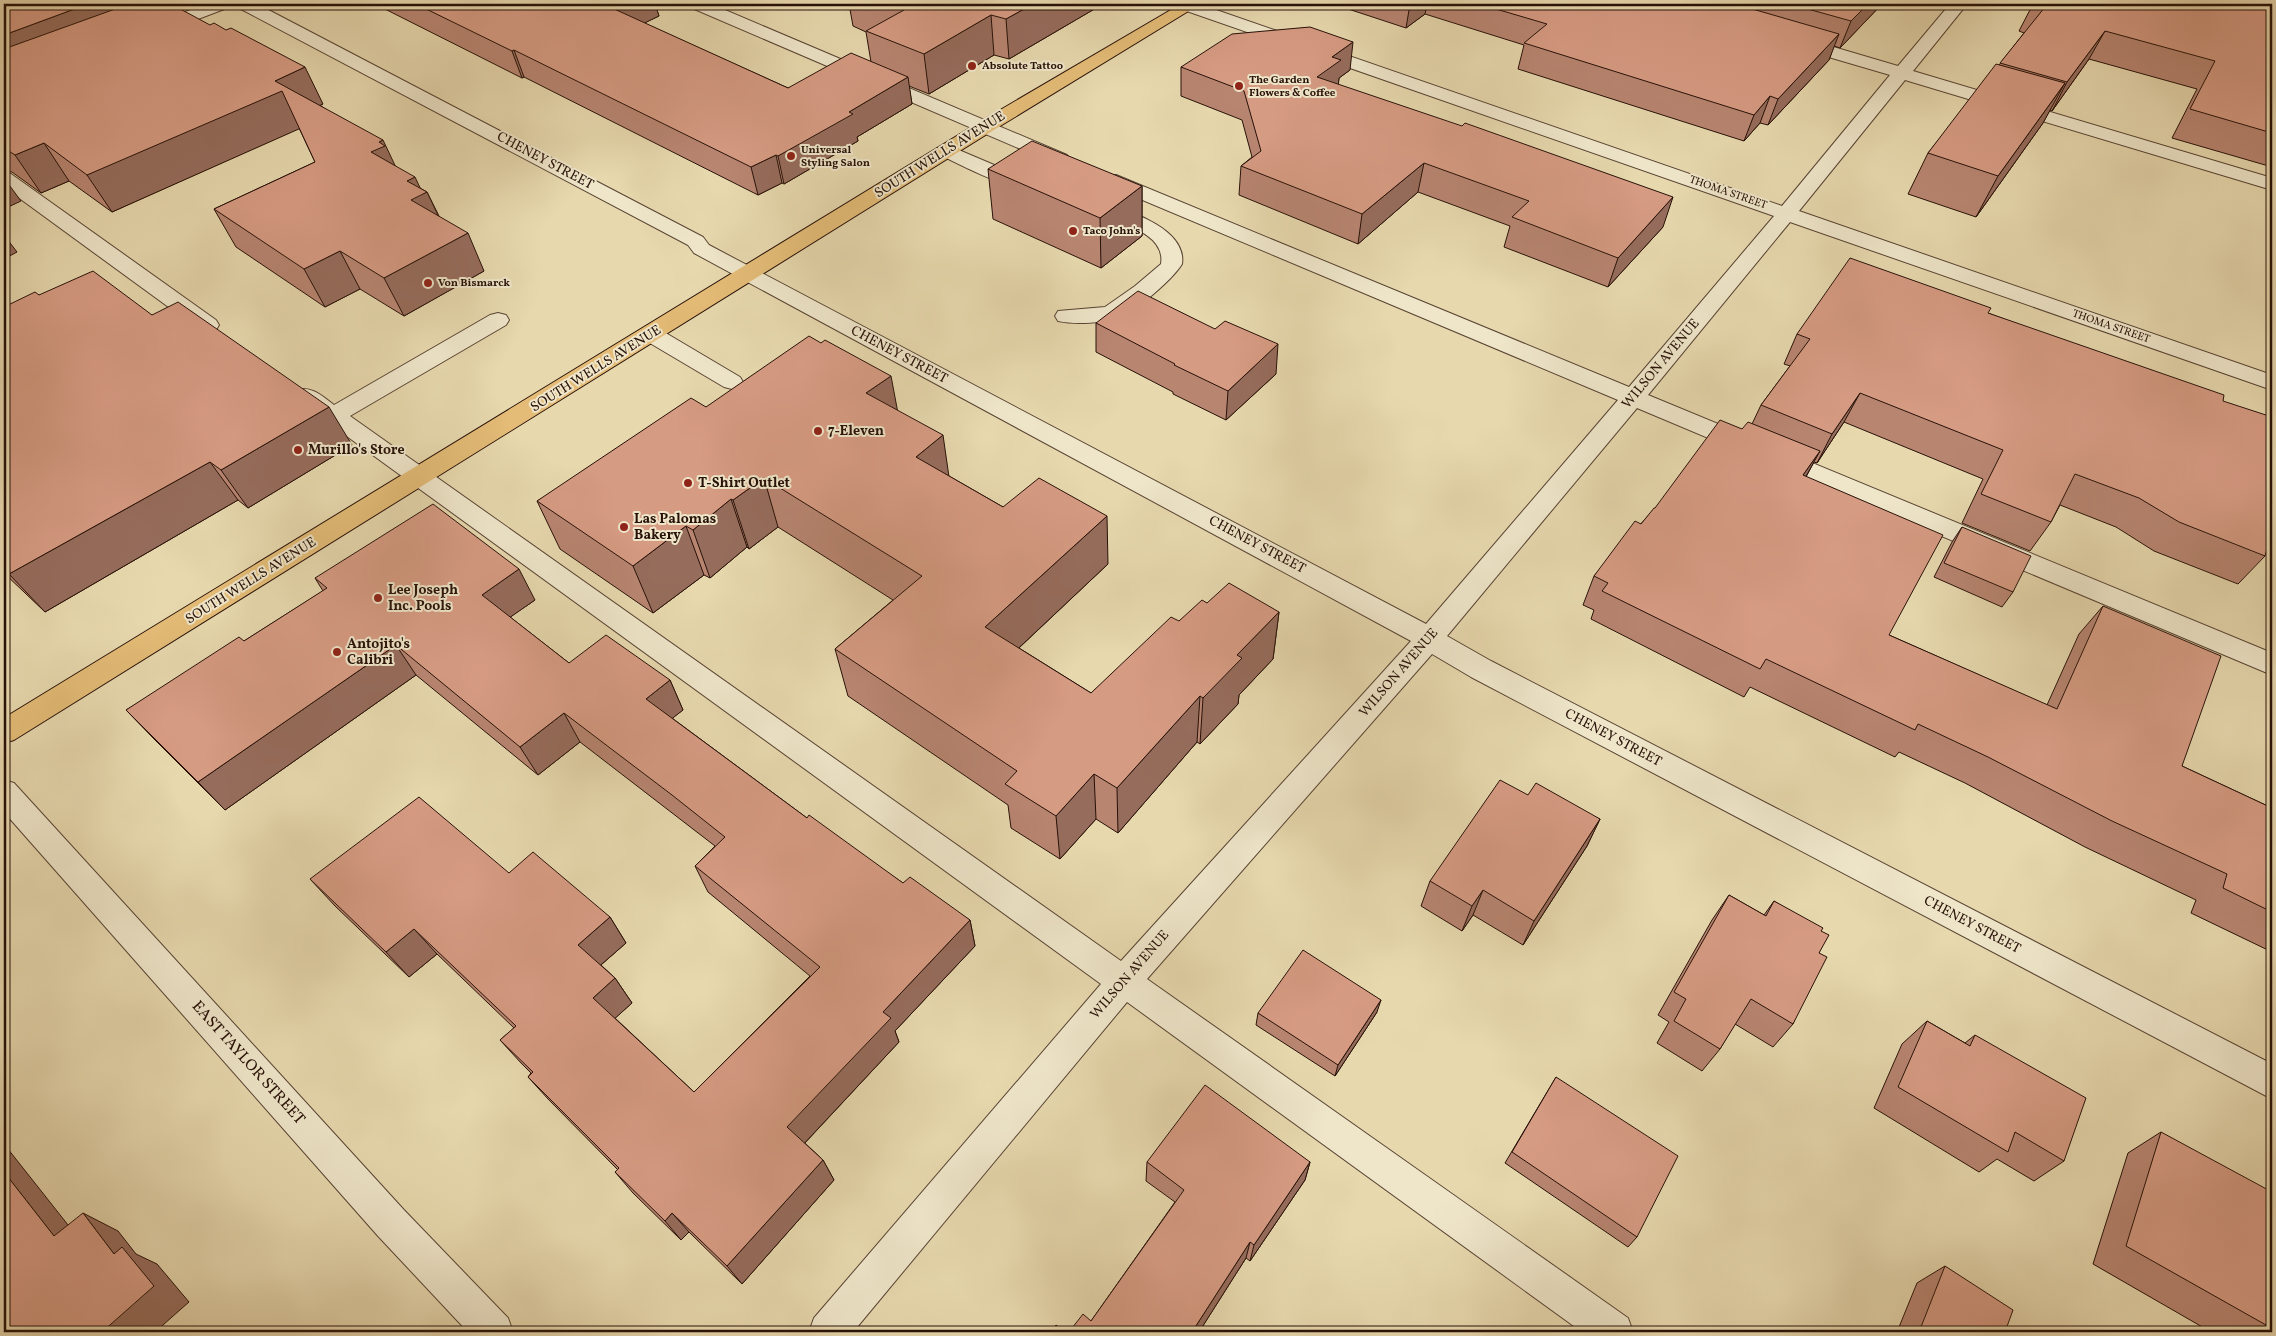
<svg xmlns="http://www.w3.org/2000/svg" width="2276" height="1336" font-family="Vollkorn,serif">
	<rect width="100%" height="100%" fill="#e7d8ae"/>
	<filter id="stains"><feTurbulence type="fractalNoise" baseFrequency=".004" numOctaves="4"/><feColorMatrix values="0 0 0 0 .2 0 0 0 0 .09 0 0 0 0 .02 0 0 0 .5 -.17"/></filter>
	<radialGradient id="worn" r=".72"><stop offset=".6" stop-color="#630" stop-opacity="0"/><stop offset="1" stop-color="#630" stop-opacity=".3"/></radialGradient>
	<g fill="none" stroke-linecap="round" stroke-linejoin="round">
		<g stroke="#574332" stroke-width="2">
			<g id="minor">
				<path d="M207 4H229L227 8 164 32H152L150 28 152 24Z"/>
				<path d="M237 4H257L703 237 709 245 1426 624 1618 400 1102 183 1099 179 1102 175H1116L1629 387 1774 216 1178 8 1176 4H1199L1782 206 1890 75 1791 46 1788 42 1791 38H1803L1898 66 1950 4H1967L1913 71 2272 178V190L1905 80 1799 211 2272 375V390L1790 222 1648 395 2272 653V675L1637 408 1447 636 1491 661 2272 1064V1099L1471 677 1432 654 1147 979 1628 1318 1633 1332H1582L1127 1002 853 1332H809L814 1318 1101 984 297 400 294 395 297 390C312 386 322 396 334 405L490 315 498 313 506 315 509 320 506 325 350 416 1121 961 1411 641 694 253 688 245 239 8Z"/>
				<path d="M690 4H711L1067 155 1070 159 1067 163H1053L692 8Z"/>
				<path d="M947 145 1006 170 1032 178 1035 182 1032 186C1009 192 962 165 940 155L938 151 940 147Z"/>
				<path d="M4 172 11 174 216 320 219 325 216 330 208 332 200 330 4 187Z"/>
				<path d="M1107 205C1132 211 1187 230 1182 264 1173 279 1137 310 1120 317 1103 323 1076 325 1058 321L1055 316 1058 311 1105 307 1135 286 1161 264C1166 233 1121 224 1100 215L1097 211 1100 207Z"/>
				<path d="M651 327 659 329 740 377 743 382 740 387 732 389 724 387 643 339 640 334 643 329Z"/>
				<path d="M4 780 14 783 404 1210 508 1318 513 1332H468L378 1236 4 812Z"/>
			</g>
		</g>
		<g stroke="#271108" stroke-width="2">
			<path id="major" d="M1181 4H1200L992 131 14 740 4 743V718L978 123Z"/>
		</g>
		<use href="#minor" fill="#efe6ca" fill-rule="evenodd"/>
		<use href="#major" fill="#e4bc77" fill-rule="evenodd"/>
	</g>
	<g fill="#b88571" stroke="#271108">
		<path d="M4 4 323 104 320 105 395 166 420 188 427 192 439 216 484 271 404 316 360 289 325 307 236 247 214 209 315 162 299 128 112 212 69 181 41 193 12 172 4 171Z"/>
		<path d="M375 4H655L659 16 644 23 788 88 871 62 866 32 853 26 849 4H1103L1009 59 994 55 929 94 909 86 912 104 857 137 858 141 784 184 782 183 758 195 524 77 522 78Z"/>
		<path d="M1333 4H1882L1840 48 1834 46 1829 60 1768 125 1760 123 1744 141 1518 69 1524 45 1425 14 1406 28Z"/>
		<path d="M2033 4H2272V167L2172 138 2197 89 2089 59 2052 111 2050 110 2043 123 1976 217 1908 194 1928 153 1999 65 2024 33 2019 31Z"/>
		<path d="M1181 67 1350 70 1339 78 1338 85 1663 227 1608 287 1504 247 1510 226 1418 192 1358 244 1239 195 1241 166 1252 157 1242 120 1181 96Z"/>
		<path d="M988 169 1142 186V236L1101 268 993 219Z"/>
		<path d="M39 295 152 315 352 445 248 508 238 500 45 612 4 573V307Z"/>
		<path d="M1988 313 2223 401 2265 556 2238 584 2154 551 2116 527 2060 505 2051 522 2030 551 1962 523 1983 479 1844 422 1817 463 1814 462 1806 477 1889 635 2047 705 2079 634 2103 606 2182 766 2272 808V952L2191 913 2196 900 2085 847 1965 783 1899 752 1895 757 1750 687 1744 697 1591 619 1594 610 1583 605 1594 576 1655 508 1742 429 1752 424 1761 405 1790 366 1784 364 1797 334Z"/>
		<path d="M1096 323 1276 374 1226 420 1173 394V392L1096 352Z"/>
		<path d="M706 407 897 410 949 476 1003 507 1108 564 1019 648 1091 693 1179 621 1207 603 1279 612 1273 659 1239 695 1238 704 1200 744 1197 742 1118 833 1096 819 1060 859 1011 828 1008 805 848 696 835 649 893 600 778 527 749 549 747 547 710 578 704 575 653 613 560 549 537 501Z"/>
		<path d="M1962 527 2013 592 2002 607 1934 577 1952 542Z"/>
		<path d="M315 578 535 600 510 617 569 663 670 680 683 710 672 718 807 818 903 883 970 920 975 946 895 1031 899 1042 805 1143 823 1160 834 1180 742 1284 689 1232 681 1240 633 1193 615 1172 618 1170 548 1099 528 1077 531 1073 521 1063 500 1040 514 1028 437 954 409 977 335 906 310 879 509 873 610 917 626 943 601 965 615 978 632 1003 615 1018 694 1092 810 976 708 892 695 866 715 846 580 742 538 775 416 675 225 810 154 739 126 710 244 641 323 591Z"/>
		<path d="M1528 795 1600 819 1587 846 1523 945 1473 915 1462 931 1421 906 1430 881Z"/>
		<path d="M1729 895 1764 915 1774 901 1821 931 1819 953 1793 1024 1773 1047 1735 1024 1720 1049 1702 1071 1657 1043 1669 1022 1658 1015 1712 920Z"/>
		<path d="M1377 1012 1335 1076 1256 1025 1258 1013Z"/>
		<path d="M1927 1021 1965 1043 1975 1035 2064 1161 2034 1181 1997 1159 1979 1172 1874 1108 1902 1044Z"/>
		<path d="M1556 1077 1637 1237 1628 1247 1505 1163Z"/>
		<path d="M2161 1132 2272 1332H2211L2093 1264 2128 1153Z"/>
		<path d="M1147 1162H1310L1305 1180 1250 1261 1246 1258 1199 1332H1069L1091 1321 1175 1202 1146 1181Z"/>
		<path d="M1945 1266 2005 1332H1897L1917 1283Z"/>
	</g>
	<g fill="#966c5c" stroke="#271108">
		<path d="M88 4H148L4 80V35Z"/>
		<path d="M621 4H655L659 16 620 35 612 8Z"/>
		<path d="M1033 4H1103L1009 59 1006 19Z"/>
		<path d="M1410 4H1427L1425 14 1406 28Z"/>
		<path d="M1868 4H1882L1840 48 1851 21Z"/>
		<path d="M991 15 994 55 929 94 924 54Z"/>
		<path d="M2105 31 2089 59 2052 111 2067 82Z"/>
		<path d="M1839 34 1829 60 1768 125 1778 99Z"/>
		<path d="M1353 42 1350 70 1339 78 1338 89 1317 77 1332 57Z"/>
		<path d="M514 50 524 77 522 78 512 51Z"/>
		<path d="M305 67 323 104 295 117 301 128 112 212 87 175 275 81Z"/>
		<path d="M908 77 912 104 857 137 858 141 784 184 778 156 849 112Z"/>
		<path d="M2065 83 2043 123 1976 217 1998 176Z"/>
		<path d="M1770 96 1760 123 1744 141 1754 115Z"/>
		<path d="M383 140 401 178 371 152 379 142Z"/>
		<path d="M44 143 69 181 41 193 15 155Z"/>
		<path d="M776 155 782 183 758 195 751 167Z"/>
		<path d="M1424 163 1418 192 1358 244 1362 214Z"/>
		<path d="M415 177 423 194 427 192 445 230 411 200 407 181Z"/>
		<path d="M4 178 21 201 4 209Z"/>
		<path d="M1142 186V236L1101 268 1100 218Z"/>
		<path d="M1673 197 1663 227 1608 287 1618 258Z"/>
		<path d="M468 233 484 271 404 316 384 278Z"/>
		<path d="M4 235 17 252 4 259Z"/>
		<path d="M340 251 360 289 325 307 304 269Z"/>
		<path d="M1278 344 1276 374 1226 420 1228 391Z"/>
		<path d="M891 376 900 424 866 393Z"/>
		<path d="M1860 393 1844 422 1817 463 1832 434Z"/>
		<path d="M329 407 352 445 248 508 221 470Z"/>
		<path d="M943 435 950 484 916 457Z"/>
		<path d="M1820 451 1804 480 1803 475Z"/>
		<path d="M210 462 238 500 45 612 9 574Z"/>
		<path d="M764 478 778 527 749 549 733 500Z"/>
		<path d="M731 499 747 547 710 578 693 530Z"/>
		<path d="M1107 516 1108 564 991 674 985 627Z"/>
		<path d="M686 526 704 575 653 613 633 566Z"/>
		<path d="M519 569 535 600 499 625 482 595Z"/>
		<path d="M1279 612 1273 659 1239 695 1238 704 1200 744 1203 698 1237 655Z"/>
		<path d="M396 645 416 675 225 810 198 782Z"/>
		<path d="M670 680 683 710 660 728 646 699Z"/>
		<path d="M1200 696 1197 742 1118 833 1117 788Z"/>
		<path d="M564 713 580 742 538 775 520 747Z"/>
		<path d="M1094 774 1096 819 1060 859 1056 816Z"/>
		<path d="M1600 819 1587 846 1523 945 1534 921Z"/>
		<path d="M1483 890 1473 915 1462 931 1472 906Z"/>
		<path d="M610 917 626 943 595 970 578 945Z"/>
		<path d="M970 920 975 946 895 1031 899 1042 799 1149 787 1127 883 1012Z"/>
		<path d="M414 929 437 954 409 977 386 952Z"/>
		<path d="M615 978 632 1003 611 1022 593 998Z"/>
		<path d="M1381 1000 1377 1012 1335 1076 1338 1065Z"/>
		<path d="M4 1144 91 1254 54 1236 4 1172Z"/>
		<path d="M823 1160 834 1180 742 1284 727 1266Z"/>
		<path d="M1310 1162 1305 1180 1250 1261 1254 1245Z"/>
		<path d="M83 1213 118 1231 136 1254 157 1264 189 1302 155 1332H102L114 1254Z"/>
		<path d="M672 1213 689 1232 681 1240 665 1221Z"/>
		<path d="M1250 1242 1246 1258 1199 1332H1192Z"/>
	</g>
	<g fill="#d69b83" stroke="#271108">
		<path d="M4 4H88L4 35Z"/>
		<path d="M129 4H171L210 25 214 23 226 30 231 28 305 67 275 81 383 140 379 142 385 146 371 152 415 177 407 181 427 192 411 200 468 233 384 278 340 251 304 269 214 209 315 162 282 91 87 175 44 143 15 155 4 148V49Z"/>
		<path d="M416 4H621L612 8 788 88 851 53 908 77 849 112 853 114 778 156 776 155 751 167 514 50 512 51Z"/>
		<path d="M889 4H1033L1006 19 991 15 924 54 866 31 904 10Z"/>
		<path d="M1479 4H1735L1839 34 1778 99 1770 96 1754 115 1524 43 1547 24Z"/>
		<path d="M1790 4H1868L1851 21Z"/>
		<path d="M2033 4H2244L2272 11V133L2190 109 2215 61 2105 31 2067 82 2000 63 2045 7Z"/>
		<path d="M1310 27 1353 42 1332 57 1341 60 1317 77 1462 126 1465 123 1673 197 1618 258 1512 217 1529 201 1424 163 1362 214 1241 166 1261 151 1244 91 1181 67 1232 34Z"/>
		<path d="M1996 64 2065 83 1998 176 1928 153Z"/>
		<path d="M1032 141 1142 186 1100 218 988 169Z"/>
		<path d="M1850 258 1991 308 1988 313 2224 395 2223 401 2272 417V531L2265 556 2179 522 2139 498 2075 474 2051 522 1981 494 2003 450 1860 393 1832 434 1761 405 1810 339 1797 334Z"/>
		<path d="M93 271 152 315 178 302 329 407 221 470 210 462 9 574 4 569V307L35 292 39 295Z"/>
		<path d="M1138 291 1215 329 1225 321 1278 344 1228 391 1174 365 1175 364 1096 323Z"/>
		<path d="M809 336 821 343 825 340 891 376 866 393 943 435 916 457 1003 507 1039 478 1107 516 985 627 1091 693 1171 617 1179 621 1202 600 1207 603 1229 583 1279 612 1237 655 1242 658 1203 698 1200 696 1117 788 1094 774 1056 816 1005 784 1017 771 835 649 922 576 764 478 733 500 731 499 693 530 686 526 633 566 537 501 691 398 706 407Z"/>
		<path d="M1720 420 1742 429 1748 422 1820 451 1803 475 1943 535 1889 635 2057 709 2103 606 2221 656 2182 766 2272 808V912L2223 888 2227 874 2112 821 1988 757 1918 724 1915 730 1766 659 1760 669 1602 591 1608 583 1594 576 1635 521 1641 524 1654 508H1655Z"/>
		<path d="M433 504 519 569 482 595 569 663 606 635 670 680 646 699 807 818 809 815 903 883 910 877 970 920 883 1012 891 1018 787 1127 823 1160 727 1266 672 1213 665 1221 615 1172 619 1168 528 1077 533 1072 500 1040 516 1026 414 929 386 952 310 879 419 797 509 873 533 852 610 917 578 945 615 978 593 998 694 1092 820 967 695 866 725 837 672 795 564 713 520 747 396 645 198 782 126 710 239 637 244 641 327 588 315 578Z"/>
		<path d="M1962 527 2031 556 2013 592 1944 563Z"/>
		<path d="M1500 780 1528 795 1536 783 1600 819 1534 921 1483 890 1472 906 1430 881Z"/>
		<path d="M1729 895 1766 916 1774 901 1823 928 1821 931 1829 935 1819 953 1827 957 1793 1024 1751 999 1720 1049 1674 1021 1686 999 1674 992Z"/>
		<path d="M1303 950 1381 1000 1338 1065 1258 1013Z"/>
		<path d="M1927 1021 1970 1046 1975 1035 2086 1098 2064 1161 2015 1132 2008 1152 1898 1087Z"/>
		<path d="M1556 1077 1678 1156 1637 1237 1512 1152Z"/>
		<path d="M1205 1085 1310 1162 1254 1245 1250 1242 1192 1332H1069L1083 1314 1091 1321 1184 1190 1147 1162Z"/>
		<path d="M2161 1132 2272 1192V1332H2264L2266 1325 2126 1246Z"/>
		<path d="M4 1172 54 1236 83 1213 114 1254 122 1247 154 1286 102 1332H4Z"/>
		<path d="M1945 1266 2013 1310 2005 1332H1919Z"/>
		<path d="M1056 1325 1065 1332H1051Z"/>
	</g>
	<g fill="#8f2418" stroke="#efe6ca" stroke-width="2">
		<circle cx="972" cy="66" r="5"/>
		<circle cx="1239" cy="86" r="5"/>
		<circle cx="791" cy="156" r="5"/>
		<circle cx="1073" cy="231" r="5"/>
		<circle cx="428" cy="283" r="5"/>
		<circle cx="818" cy="431" r="5"/>
		<circle cx="298" cy="450" r="5"/>
		<circle cx="688" cy="483" r="5"/>
		<circle cx="624" cy="527" r="5"/>
		<circle cx="378" cy="598" r="5"/>
		<circle cx="337" cy="652" r="5"/>
	</g>
	<g text-anchor="middle" dominant-baseline="central" stroke-width="4" stroke-linejoin="round" paint-order="stroke">
		<g font-size="11" font-weight="bold" fill="#271108" stroke="#efe6ca" text-anchor="start">
			<text x="982" y="66">Absolute Tattoo</text>
			<text x="1249" y="80">The Garden<tspan x="1249" dy="13">Flowers &amp; Coffee</tspan></text>
			<text x="801" y="150">Universal<tspan x="801" dy="13">Styling Salon</tspan></text>
			<text x="1083" y="231">Taco John's</text>
			<text x="438" y="283">Von Bismarck</text>
		</g>
		<g font-size="11" fill="#271108" stroke="#efe6ca">
			<text transform="translate(1728 193) rotate(19)">THOMA STREET</text>
			<text transform="translate(2111 327) rotate(19)">THOMA STREET</text>
		</g>
		<g font-size="14" fill="#271108" stroke="#efe6ca">
			<text transform="translate(940 155) rotate(-32)">SOUTH WELLS AVENUE</text>
			<text transform="translate(545 161) rotate(28)">CHENEY STREET</text>
			<text transform="translate(899 355) rotate(28)">CHENEY STREET</text>
			<text transform="translate(1661 364) rotate(-50)">WILSON AVENUE</text>
			<text transform="translate(596 369) rotate(-32)">SOUTH WELLS AVENUE</text>
			<text transform="translate(1257 545) rotate(28)">CHENEY STREET</text>
			<text transform="translate(251 581) rotate(-32)">SOUTH WELLS AVENUE</text>
			<text transform="translate(1399 673) rotate(-49)">WILSON AVENUE</text>
			<text transform="translate(1613 738) rotate(28)">CHENEY STREET</text>
			<text transform="translate(1972 925) rotate(28)">CHENEY STREET</text>
			<text transform="translate(1130 975) rotate(-49)">WILSON AVENUE</text>
		</g>
		<g font-size="14" font-weight="bold" fill="#271108" stroke="#efe6ca" text-anchor="start">
			<text x="828" y="431">7-Eleven</text>
			<text x="308" y="450">Murillo's Store</text>
			<text x="698" y="483">T-Shirt Outlet</text>
			<text x="634" y="519">Las Palomas<tspan x="634" dy="16">Bakery</tspan></text>
			<text x="388" y="590">Lee Joseph<tspan x="388" dy="16">Inc. Pools</tspan></text>
			<text x="347" y="644">Antojito's<tspan x="347" dy="16">Calibri</tspan></text>
		</g>
		<g font-size="16" fill="#271108" stroke="#efe6ca">
			<text transform="translate(248 1063) rotate(48)">EAST TAYLOR STREET</text>
		</g>
	</g>
	<rect width="2276" height="1336" fill="none" stroke="#e7d8ae" stroke-width="20"/>
	<rect x="5" y="5" width="2266" height="1326" fill="none" stroke="#271108" stroke-width="2.5"/>
	<rect x="10" y="10" width="2256" height="1316" fill="none" stroke="#271108"/>
	<rect width="100%" height="100%" filter="url(#stains)"/>
	<rect width="100%" height="100%" fill="url(#worn)"/>
</svg>
